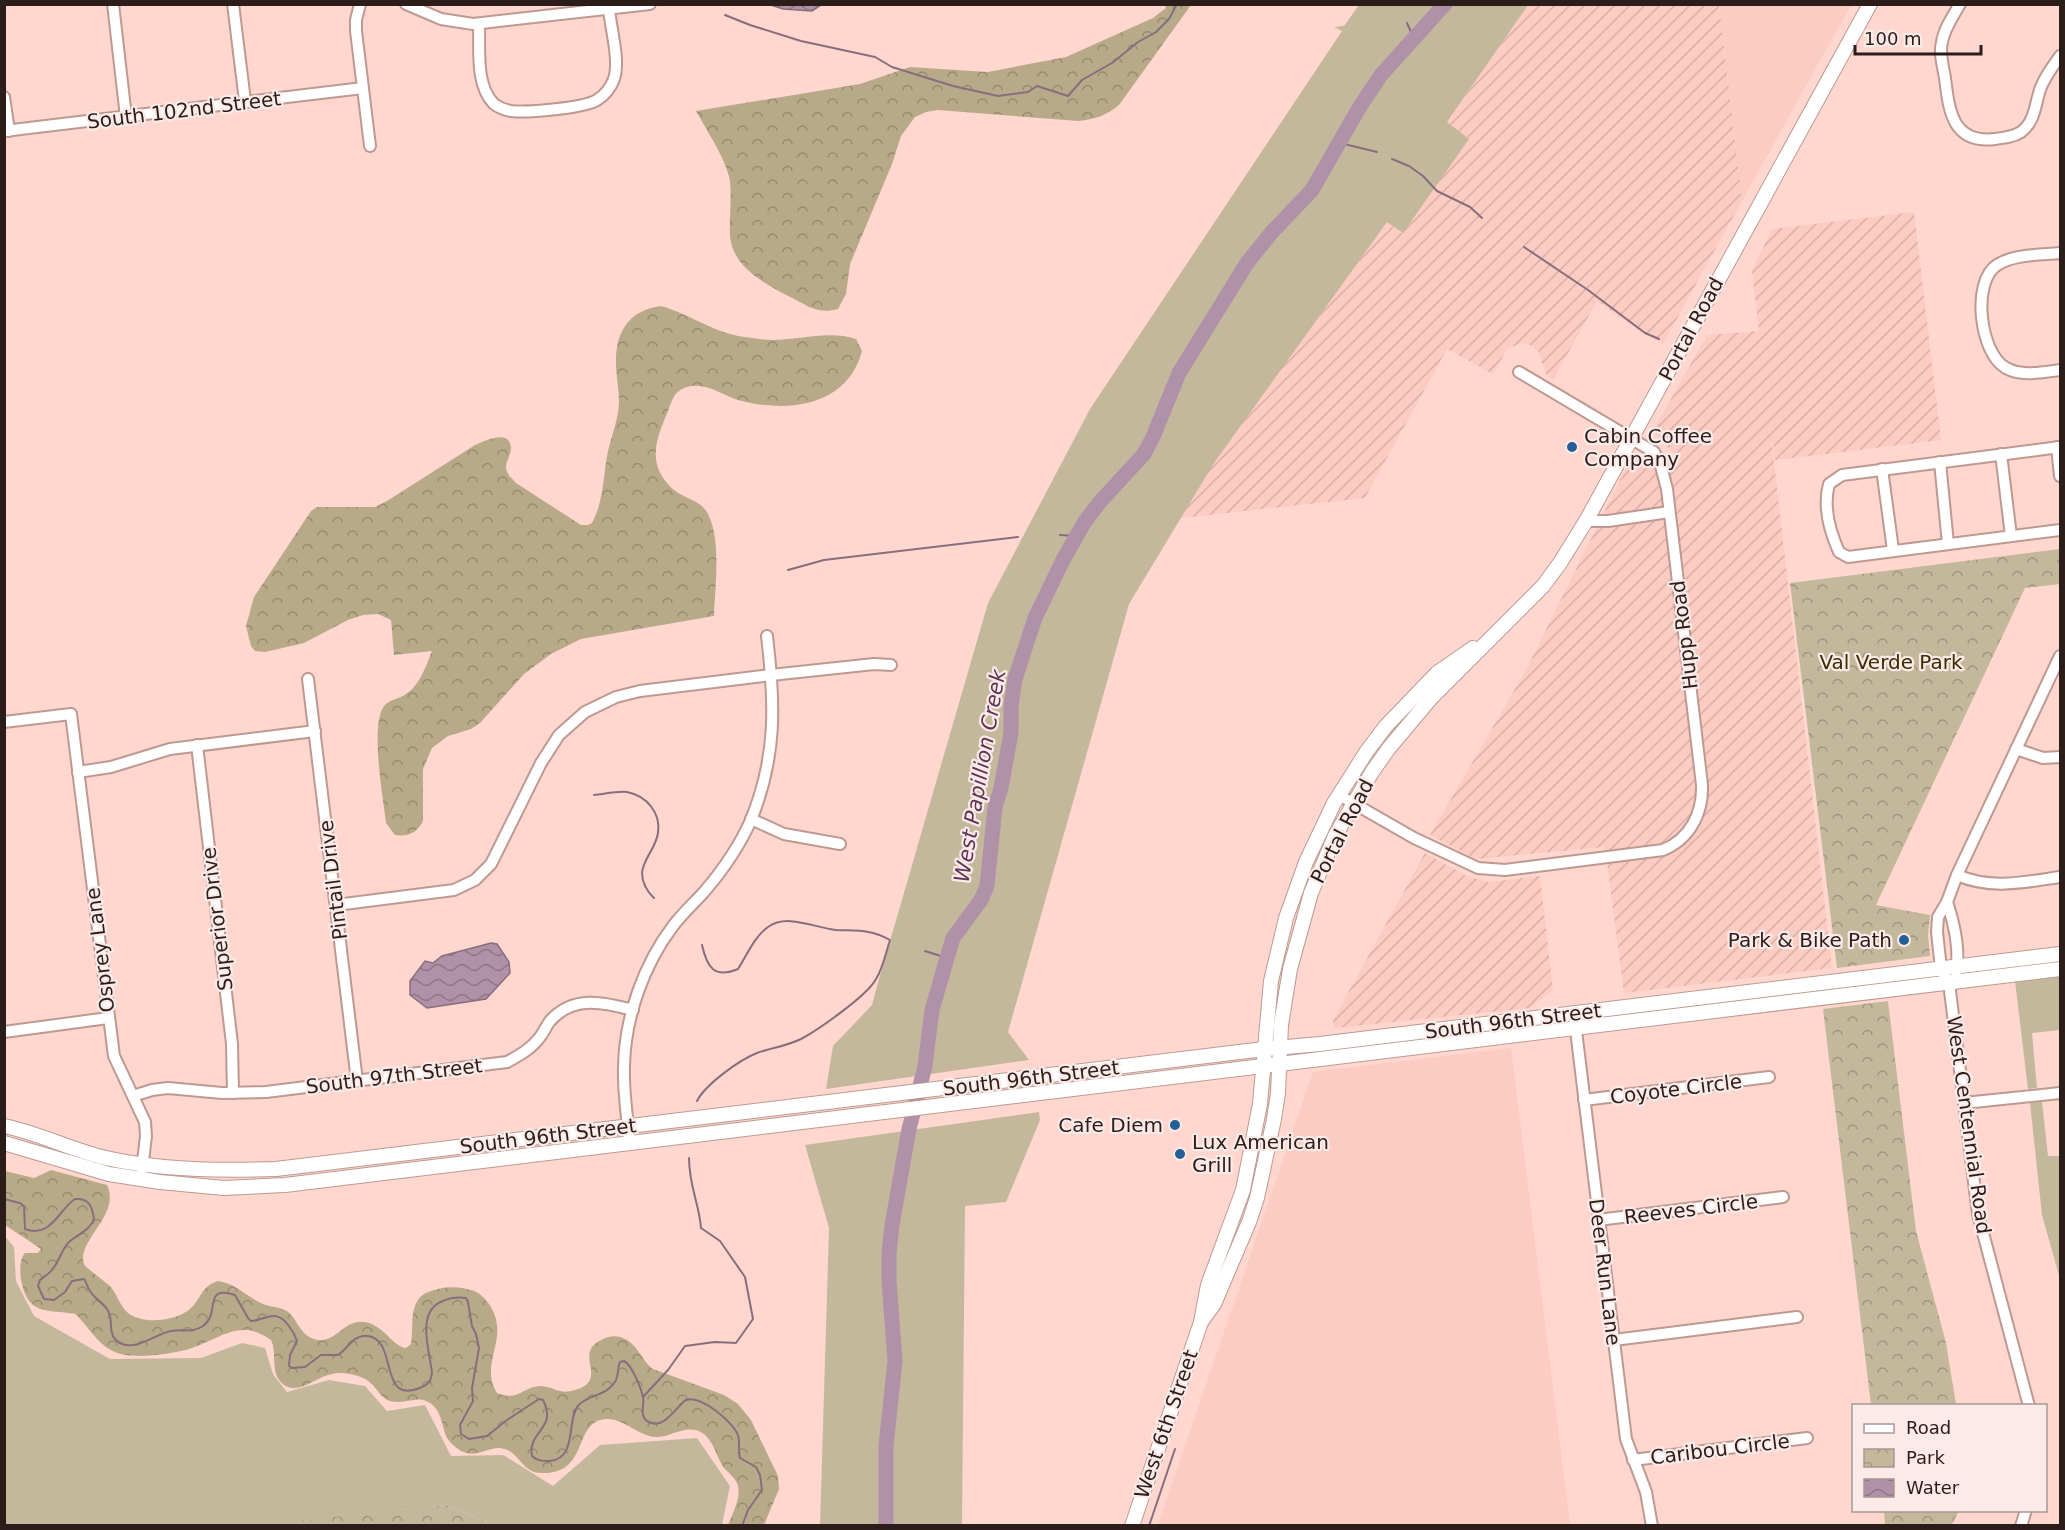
<svg xmlns="http://www.w3.org/2000/svg" width="2065" height="1530" font-family="'DejaVu Sans',sans-serif">
	<defs>
		<pattern id="industrial-furrows" width="10" height="10" patternUnits="userSpaceOnUse" patternTransform="scale(1.5)"><rect width="10" height="10" fill="#fccbc1"/><path d="M-1 1l2-2M0 10L10 0M9 11l2-2" fill="none" stroke="#d8aea5"/></pattern>
		<pattern id="forest-crowns" width="20" height="18" patternUnits="userSpaceOnUse" patternTransform="scale(1.5)"><rect width="20" height="18" fill="#b8aa89"/><path d="M2 6a3 3 0 1 1 6 0M12 15a3 3 0 1 1 6 0" fill="none" stroke="#968a6f"/></pattern>
		<pattern id="park-crowns" width="20" height="18" patternUnits="userSpaceOnUse" patternTransform="scale(1.5)"><rect width="20" height="18" fill="#c4b89c"/><path d="M2 6a3 3 0 1 1 6 0M12 15a3 3 0 1 1 6 0" fill="none" stroke="#9f957e"/></pattern>
		<pattern id="water-waves" width="16" height="10" patternUnits="userSpaceOnUse" patternTransform="scale(1.5)"><rect width="16" height="10" fill="#b091a8"/><path d="M0 5q4-4 8 0t8 0" fill="none" stroke="#8f7688"/></pattern>
	</defs>
	<rect width="100%" height="100%" fill="#ffd7ce"/>
	<g fill="#fccbc1">
		<path d="M1719 5H1851L1742 201Z"/>
		<path d="M1511 1048 1570 1525H1158L1313 1072Z"/>
	</g>
	<g fill="url(#industrial-furrows)">
		<path d="M1528 5H1719L1742 201 1663 344 1636 328 1597 301 1553 380 1546 374 1538 351 1530 345 1521 343 1507 349 1493 374 1447 349 1365 498 1181 518 1213 463 1387 222 1402 233 1469 139 1447 122Z"/>
		<path d="M1914 212 1941 440 1775 460 1773 444H1769L1772 445 1832 968 1624 993 1605 847 1476 859 1430 835 1525 672 1628 464 1677 457 1653 431 1707 335 1759 331 1752 271 1772 229Z"/>
		<path d="M1425 853 1469 877 1489 882 1540 876 1553 990 1530 1008 1334 1028 1333 1020Z"/>
	</g>
	<g fill="#c4b89c">
		<path d="M1359 5H1528L1447 122 1469 139 1403 233 1387 222 1214 463 1129 604 1008 1032 1029 1060 826 1089 833 1046 872 1005 879 979 988 603 1090 409 1342 31 1334 27 1344 26Z"/>
		<path d="M2060 976V1030L2032 1033 2037 1088 2028 1089 2015 981Z"/>
		<path d="M2042 1102 2048 1156H2060V1279L2042 1215 2030 1103Z"/>
		<path d="M1039 1112 1040 1120 1006 1202 965 1206 962 1525H820L829 1228 805 1145Z"/>
		<path d="M4 1235 14 1247 16 1281 34 1316 110 1359 201 1358 242 1343 265 1348 273 1374 287 1392 329 1380 365 1386 387 1411 425 1405 451 1456 503 1455 553 1486 600 1445 697 1438 730 1486 722 1525H495L446 1505 259 1526 5 1525Z"/>
	</g>
	<g fill="url(#forest-crowns)">
		<path d="M1165 5H1191L1119 105C1106 116 1095 119 1078 121L938 110 926 112 915 117 901 136 892 164 850 264 846 294 838 309C827 312 819 311 809 307 781 291 733 274 730 236 729 218 732 200 730 181 726 159 707 131 696 111L860 84 910 67 988 72 1066 57 1153 18 1166 8Z"/>
		<path d="M661 306C690 314 714 333 744 337 753 338 763 340 772 340 799 340 830 330 856 339L862 351C847 408 785 413 738 400 725 396 713 387 699 386 691 385 680 388 675 395 671 401 669 409 666 416 654 444 648 467 674 490 687 500 702 500 709 516 721 542 715 587 714 616L581 639 551 654 524 674 480 723 471 729 448 736 432 748 423 769V821C417 833 408 837 395 835L386 823 385 815C382 792 370 720 385 705 391 699 399 699 406 694 420 685 426 666 432 651L394 655 391 620 378 614 363 615 348 620 304 643 265 652 255 651 251 646 246 626 254 597 311 511 317 507H375L387 501 475 445C484 441 510 428 511 448 511 455 506 461 506 467 506 474 512 478 516 483L581 525H588L592 523C604 501 603 475 608 451 612 434 619 418 619 401 619 389 616 377 616 364 615 332 629 310 661 306Z"/>
		<path d="M51 1170 107 1185C122 1216 73 1242 85 1266 93 1273 102 1279 110 1286 117 1294 120 1306 128 1313 143 1325 176 1321 190 1309 202 1298 200 1287 218 1281 237 1284 247 1297 263 1304 270 1307 279 1307 285 1310 297 1316 299 1335 314 1339 335 1346 343 1319 364 1322 383 1324 392 1346 406 1348L411 1344C414 1327 408 1302 426 1293 439 1287 454 1286 467 1289 478 1291 483 1296 489 1304 512 1338 478 1362 497 1393 518 1402 522 1387 540 1386 551 1386 560 1394 571 1391 576 1390 585 1387 588 1383 599 1369 576 1351 603 1339 610 1336 617 1335 625 1339 637 1344 642 1361 653 1369L724 1395 738 1404 751 1420 778 1476 779 1489 764 1525H728C732 1515 741 1498 738 1486 736 1477 726 1472 722 1465 717 1456 714 1445 707 1437 705 1434 699 1431 696 1430 682 1427 669 1437 656 1437 636 1436 621 1414 600 1420 574 1428 587 1475 541 1473 523 1473 520 1454 505 1449 487 1443 473 1467 450 1442 440 1431 445 1409 426 1401 416 1396 402 1405 390 1401 381 1398 377 1389 371 1383 362 1375 343 1371 332 1374 314 1377 295 1400 279 1380 271 1368 277 1352 271 1340 240 1317 219 1340 189 1349 171 1354 132 1360 115 1352 97 1345 89 1326 75 1314 46 1309 28 1316 21 1280 20 1272 19 1260 25 1253H38L41 1249 5 1225V1171L34 1178Z"/>
	</g>
	<g fill="url(#park-crowns)">
		<path d="M2060 549V584L2025 588 1876 905 1930 915 1928 935 1930 956 1837 968 1790 583Z"/>
		<path d="M1888 1001 1916 1231 1946 1343 1956 1405H1871L1823 1009Z"/>
		<path d="M446 1505 495 1525H259Z"/>
		<path d="M1884 1511V1510L1959 1511 1951 1526 1885 1525Z"/>
	</g>
	<g fill="url(#water-waves)" stroke="#886e7d" stroke-width="1.5">
		<path d="M771 5H821L812 11 783 9Z"/>
		<path d="M491 943 497 944 509 962 510 973 486 999 427 1008 410 995V981L425 961 433 963 442 956Z"/>
	</g>
	<g fill="none" stroke-linecap="round" stroke-linejoin="round">
		<g stroke="#886e7d" stroke-width="2">
			<path d="M725 15 750 25 801 41 875 57 892 67 953 86 998 96 1028 92 1037 86 1068 96 1082 80 1112 63 1138 42 1156 32 1169 19 1177 4"/>
			<path d="M1407 23 1414 39"/>
			<path d="M1340 143 1377 152"/>
			<path d="M1392 159 1409 166 1423 176 1437 191 1470 207 1482 218"/>
			<path d="M1524 247 1588 290 1645 333 1659 339"/>
			<path d="M1060 535 1076 536"/>
			<path d="M788 570 824 560 1018 537"/>
			<path d="M594 795C604 794 617 791 627 792 647 796 661 813 658 833 656 848 643 859 642 873 642 882 647 892 654 898"/>
			<path d="M925 951 947 958"/>
			<path d="M697 1101C705 1085 739 1060 757 1053 771 1048 787 1046 801 1039 818 1030 868 995 876 979 883 968 886 952 890 940 871 929 857 931 836 930 815 928 787 913 768 927 754 937 747 955 738 969 714 979 707 967 702 945"/>
			<path d="M4 1199 20 1203 24 1206 25 1229C51 1239 59 1209 75 1199 89 1198 92 1206 94 1219 90 1230 78 1234 69 1242 61 1250 59 1263 51 1271 48 1275 43 1277 40 1280L38 1286 44 1299 54 1300 65 1292 72 1281 84 1279C87 1283 87 1287 90 1291 96 1301 108 1305 110 1316 112 1323 109 1333 115 1339 131 1356 154 1334 171 1331 183 1329 193 1333 203 1326 221 1314 202 1284 235 1295L248 1318 251 1321C259 1321 267 1315 275 1316 285 1317 294 1332 297 1341L290 1355 289 1366 292 1368 305 1367 321 1355H338C348 1349 353 1334 368 1336 399 1340 377 1407 422 1387 429 1384 431 1381 432 1373 430 1352 415 1311 443 1301 450 1298 458 1297 466 1298L468 1302 472 1326 476 1334 479 1348 472 1388 473 1401 460 1425 461 1434 469 1439 487 1436 507 1420 539 1399 543 1400C558 1429 527 1431 532 1456 537 1461 543 1461 550 1461 578 1458 566 1420 578 1406 587 1394 607 1397 616 1380 619 1374 617 1368 620 1362L624 1361C632 1365 641 1388 643 1397 645 1406 638 1416 649 1422 664 1431 679 1403 686 1400 701 1395 733 1422 738 1435 740 1442 738 1451 740 1458L756 1467 760 1475 762 1490 748 1510 742 1526"/>
			<path d="M643 1397 668 1370 685 1346 715 1342 736 1343 753 1319 745 1277 720 1241 701 1228C699 1203 689 1186 689 1158"/>
			<path d="M1149 1526 1175 1449"/>
		</g>
		<path stroke="#b091a8" stroke-width="15" d="M886 1526V1446L895 1361 889 1281V1253L892 1225 909 1129 925 1066 932 1010 947 958 953 938 981 900 987 886 995 807 1001 788 1011 733V706L1015 679 1035 618 1063 560 1084 523 1099 503 1144 454 1153 437 1179 373 1247 263 1272 232 1312 190 1359 108 1381 75 1445 4"/>
		<g stroke="#be9991" stroke-width="14">
			<g id="minor">
				<path d="M113 4 126 117"/>
				<path d="M233 4 245 101"/>
				<path d="M360 4 356 20V31L370 146"/>
				<path d="M406 4 441 19 473 24 650 4"/>
				<path d="M1960 4C1953 16 1944 29 1942 42 1939 53 1943 66 1945 78 1949 110 1952 144 1995 139 2004 138 2013 137 2021 132 2036 121 2035 102 2041 87 2046 75 2053 66 2060 56"/>
				<path d="M479 24C480 49 475 85 494 104 498 107 505 110 511 111 527 113 584 108 597 100 605 95 611 87 614 79 620 61 611 29 609 10"/>
				<path d="M4 97 9 131"/>
				<path d="M4 131 363 88"/>
				<path d="M2060 253C2041 255 2014 254 1997 265 1971 282 1980 354 2006 368 2022 377 2043 372 2060 370"/>
				<path d="M2057 447 2060 476"/>
				<path d="M2060 447 1842 475 1829 484C1823 506 1830 532 1839 552L1848 557 2060 530"/>
				<path d="M2001 454 2011 536"/>
				<path d="M1940 462 1948 544"/>
				<path d="M1882 469 1893 550"/>
				<path d="M1586 521H1608L1669 512"/>
				<path d="M308 679 357 1081"/>
				<path d="M4 722 71 714 114 1056 145 1122 146 1136 142 1170"/>
				<path d="M197 745 232 1044 233 1093"/>
				<path d="M2016 749 2043 758 2060 757"/>
				<path d="M78 772 111 767 170 749 315 731"/>
				<path d="M1339 795 1414 838 1478 868 1505 870 1663 850C1690 839 1703 813 1702 785L1667 489 1661 466 1654 452 1519 372"/>
				<path d="M751 819 784 834 840 844"/>
				<path d="M1957 875C1991 890 2025 882 2060 877"/>
				<path d="M1947 902C1954 923 1960 951 1956 973"/>
				<path d="M336 905 454 890 475 880 491 864 541 763 559 735 585 712 616 697 640 691 771 675 874 664 891 665"/>
				<path d="M1574 1014 1626 1439 1646 1492 1652 1526"/>
				<path d="M4 1032 108 1018"/>
				<path d="M133 1096 152 1090 168 1088 222 1093 266 1092 507 1062C520 1055 531 1049 540 1037 544 1032 546 1026 550 1021 573 995 603 1002 633 1010"/>
				<path d="M1584 1100 1769 1077"/>
				<path d="M1964 1103 2060 1093"/>
				<path d="M630 1143C627 1117 623 1091 624 1066 625 1017 644 964 673 926 682 914 694 903 704 892 722 871 740 845 751 820 777 756 775 703 767 636"/>
				<path d="M1598 1220 1783 1197"/>
				<path d="M1614 1340 1797 1317"/>
				<path d="M2029 1406 1978 1214 1949 983 1941 969 1937 932 1938 917 1947 902 1957 875 2060 656"/>
				<path d="M1633 1460 1807 1438"/>
				<path d="M2021 1526 2026 1510"/>
			</g>
		</g>
		<g stroke="#be9991" stroke-width="16">
			<g id="major">
				<path d="M4 1126C39 1133 71 1150 106 1158 158 1170 222 1171 276 1169L1264 1049 1320 1044 2060 954"/>
				<path d="M4 1143 109 1174 160 1182 224 1188 285 1185 2060 969"/>
				<path d="M1201 1322 1214 1304 1249 1222 1257 1198 1274 1119 1278 1093 1281 1025 1290 969 1311 893 1335 836 1372 772 1389 748 1431 698 1543 586 1560 563 1586 521 1870 4"/>
				<path d="M1132 1526 1201 1322 1208 1285 1243 1190 1260 1104 1271 981 1286 918 1306 862 1334 803 1367 751 1386 726 1437 673 1473 648"/>
			</g>
		</g>
		<use href="#minor" stroke="#fff" stroke-width="10"/>
		<use href="#major" stroke="#fff" stroke-width="14"/>
	</g>
	<g fill="#235f96" stroke="#fbeae7" stroke-width="2">
		<circle cx="1572" cy="447" r="6"/>
		<circle cx="1904" cy="940" r="6"/>
		<circle cx="1175" cy="1125" r="6"/>
		<circle cx="1180" cy="1154" r="6"/>
	</g>
	<g text-anchor="middle" dominant-baseline="central" stroke-width="4.5" stroke-linejoin="round" paint-order="stroke">
		<g font-size="20" fill="#2b1d1a" stroke="#fbeae7">
			<text transform="translate(184 110) rotate(-7)">South 102nd Street</text>
			<text transform="translate(1691 329) rotate(-62)">Portal Road</text>
			<text transform="translate(1684 635) rotate(-97)">Hupp Road</text>
			<text transform="translate(1342 831) rotate(-63)">Portal Road</text>
			<text transform="translate(333 880) rotate(-97)">Pintail Drive</text>
			<text transform="translate(217 919) rotate(-97)">Superior Drive</text>
			<text transform="translate(100 950) rotate(-97)">Osprey Lane</text>
			<text transform="translate(1513 1021) rotate(-7)">South 96th Street</text>
			<text transform="translate(394 1076) rotate(-7)">South 97th Street</text>
			<text transform="translate(1031 1078) rotate(-7)">South 96th Street</text>
			<text transform="translate(1676 1089) rotate(-7)">Coyote Circle</text>
			<text transform="translate(1969 1125) rotate(82)">West Centennial Road</text>
			<text transform="translate(548 1136) rotate(-7)">South 96th Street</text>
			<text transform="translate(1691 1209) rotate(-7)">Reeves Circle</text>
			<text transform="translate(1605 1272) rotate(83)">Deer Run Lane</text>
			<text transform="translate(1166 1424) rotate(-71)">West 6th Street</text>
			<text transform="translate(1720 1449) rotate(-7)">Caribou Circle</text>
		</g>
		<g font-size="20" fill="#2b1d1a" stroke="#fbeae7" text-anchor="start">
			<text x="1584" y="436">Cabin Coffee<tspan x="1584" dy="23">Company</tspan></text>
			<text x="1892" y="940" text-anchor="end">Park &amp; Bike Path</text>
			<text x="1163" y="1125" text-anchor="end">Cafe Diem</text>
			<text x="1192" y="1142">Lux American<tspan x="1192" dy="23">Grill</tspan></text>
		</g>
		<g font-size="20" fill="#3b2c00" stroke="#fbeae7">
			<text x="1891" y="662">Val Verde Park</text>
		</g>
		<g font-size="21" font-style="italic" fill="#5d3254" stroke="#fbeae7">
			<text transform="translate(980 776) rotate(-80)">West Papillion Creek</text>
		</g>
	</g>
	<rect width="2065" height="1530" fill="none" stroke="#2b1d1a" stroke-width="12"/>
	<rect x="1852" y="1404" width="195" height="108" fill="#fbeae7" stroke="#a89895" stroke-width="1.5"/>
	<rect x="1864" y="1424" width="30" height="9" fill="#ffffff" stroke="#a89895" stroke-width="1.5"/>
	<text x="1906" y="1434" font-size="18" fill="#2b1d1a">Road</text>
	<rect x="1864" y="1449" width="30" height="18" fill="url(#park-crowns)" stroke="#a89895" stroke-width="1.5"/>
	<text x="1906" y="1464" font-size="18" fill="#2b1d1a">Park</text>
	<rect x="1864" y="1479" width="30" height="18" fill="url(#water-waves)" stroke="#a89895" stroke-width="1.5"/>
	<text x="1906" y="1494" font-size="18" fill="#2b1d1a">Water</text>
	<path d="M1855 45v9h126v-9" fill="none" stroke="#2b1d1a" stroke-width="3"/>
	<text x="1864" y="45" font-size="18" fill="#2b1d1a" stroke="#fbeae7" stroke-width="4.5" paint-order="stroke">100 m</text>
</svg>
